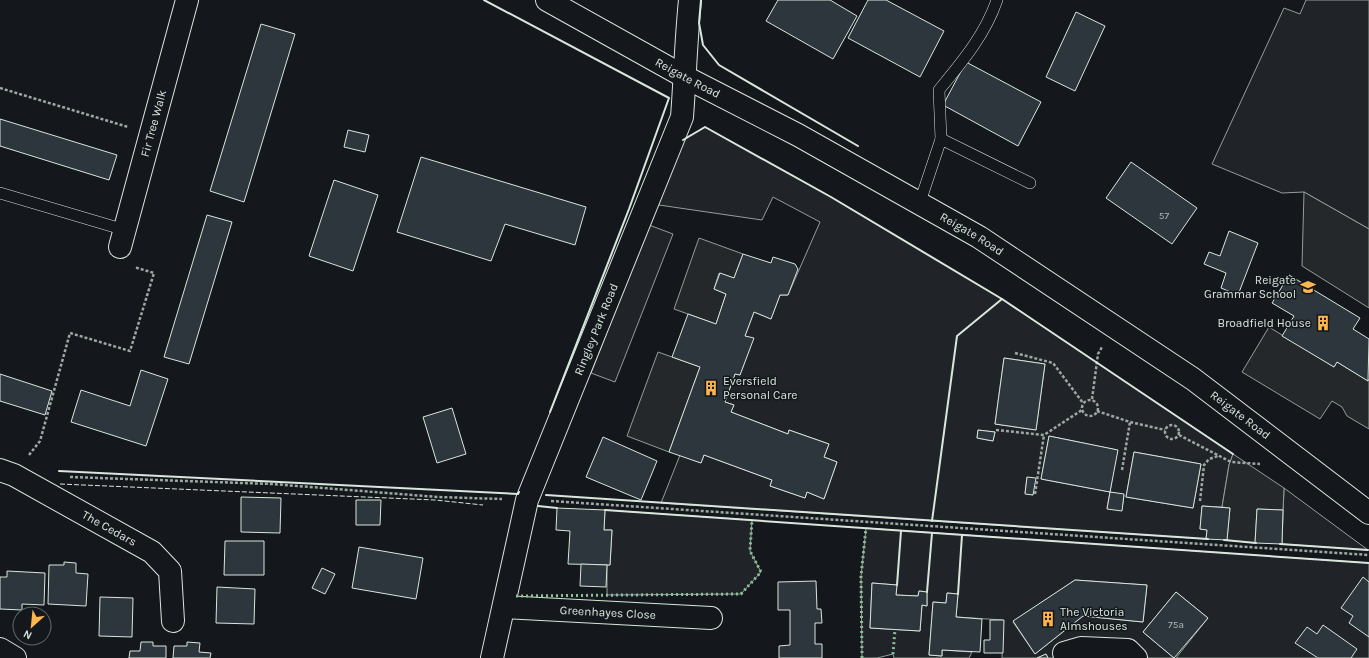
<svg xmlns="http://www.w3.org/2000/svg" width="1369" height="658" font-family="Karla,sans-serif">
	<rect width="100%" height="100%" fill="#14181c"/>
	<g fill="#202428" stroke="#939e99" fill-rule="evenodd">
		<path d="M1306 0H1369V229L1304 192 1282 193 1212 164 1284 8 1300 14Z"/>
		<path d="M705 127 831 197 1002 299 1233 454 1229 465 1222 507 1202 506 1200 529 1207 530 1206 539 661 503 680 455 701 463 704 455 772 480 770 486 805 498 807 492 824 499 837 462 824 457 829 444 789 430 788 434 731 412 734 405 725 402 735 374 740 375 753 339 745 336 754 312 771 319 780 295H788L820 222 773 197 762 220 652 204 680 141ZM1004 358 1045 364 1036 430 995 424ZM978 430 995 432 993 441 977 438ZM1049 436 1117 450 1110 492 1041 479ZM1134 452 1201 464 1193 508 1126 497ZM1027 477 1033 495 1025 493ZM1110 492 1124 495 1122 510 1107 508Z"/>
		<path d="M649 225 673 234 615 382 591 373Z"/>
		<path d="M1284 488 1368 550 1282 544Z"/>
		<path d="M605 510 752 520 750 551 761 572 741 594 607 595V565H610L612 530H604Z"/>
		<path d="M866 528 1369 563V658H1176L1208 618 1176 592 1143 632 1174 658H1048L1046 654 1037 658H1002L1003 620 956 617 958 594 947 593 946 603 933 602 929 655 942 656V650L972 652 969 658H894L893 654 877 658H862L861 576ZM1075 580 1147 585 1143 622 1083 616 1035 654 1013 622ZM872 583 897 585 896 595 918 596 919 591 927 592V606L922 605 920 631 870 628Z"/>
	</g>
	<g fill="#24282b" stroke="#939e99">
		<path d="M1304 192 1369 229V308L1302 266Z"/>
		<path d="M699 238 743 254 734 278 719 273 714 289 726 294 716 324 674 309Z"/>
		<path d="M1269 327 1334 367 1337 362 1368 381 1369 379V429L1347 416 1342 407 1332 401 1320 419 1242 372Z"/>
		<path d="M658 352 700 367 669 452 627 436Z"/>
		<path d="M1233 454 1284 488 1283 510 1257 509 1255 543 1227 540 1230 508 1222 507 1229 465Z"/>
	</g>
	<g fill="#2c363c" stroke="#d8e6dc">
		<path d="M778 0H830L857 16 833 59 766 21Z"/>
		<path d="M868 0H886L944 31 920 77 848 38Z"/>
		<path d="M1076 12 1105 26 1075 91 1046 77Z"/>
		<path d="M261 24 295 34 244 202 210 191Z"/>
		<path d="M966 62 1041 102 1018 146 943 105Z"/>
		<path d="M0 119 117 155 109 180 0 146Z"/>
		<path d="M348 130 369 135 365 152 344 147Z"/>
		<path d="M421 157 586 207 575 245 505 224 491 261 397 232Z"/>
		<path d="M1131 162 1197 208 1172 244 1106 198Z"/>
		<path d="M334 180 378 195 353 271 309 256Z"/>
		<path d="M207 215 232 222 189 364 164 357Z"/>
		<path d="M1229 231 1258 243 1238 295 1221 288 1226 273 1204 264 1209 252 1220 256Z"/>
		<path d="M743 254 771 263 773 257 795 264 798 269 788 295H780L771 319 754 312 745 336 754 338 740 375 735 374 725 402 734 405 731 412 788 434 789 430 829 444 824 457 837 462 824 499 807 492 805 498 770 486 772 480 704 455 701 463 669 452 700 367 672 357 688 314 716 324 726 294 714 289 720 273 734 278Z"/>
		<path d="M1289 275 1360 318 1353 329 1369 339 1368 381 1337 362 1334 367 1282 336 1294 316 1272 303Z"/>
		<path d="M1004 358 1045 364 1036 430 995 424Z"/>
		<path d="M141 370 168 379 146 446 71 422 81 390 130 406Z"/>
		<path d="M0 374 52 391 45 415 0 401Z"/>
		<path d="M452 408 466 454 437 463 423 417Z"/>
		<path d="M978 430 995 432 993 441 977 438Z"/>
		<path d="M1049 436 1118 450 1110 492 1041 479Z"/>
		<path d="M603 437 657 461 641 500 586 477Z"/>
		<path d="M1134 452 1201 464 1193 508 1126 497Z"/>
		<path d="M1027 477 1036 478 1033 495 1025 494Z"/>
		<path d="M1110 492 1124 494 1122 511 1107 509Z"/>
		<path d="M241 497 281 498 280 533 241 532Z"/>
		<path d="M356 500H381L380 525H356Z"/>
		<path d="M1202 506 1230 508 1227 540 1206 539 1207 530 1200 529Z"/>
		<path d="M557 508 605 510 604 530H612L610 565 568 564 570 531 556 530Z"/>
		<path d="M1257 509 1283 510 1282 544 1255 543Z"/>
		<path d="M225 541H264V575H224Z"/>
		<path d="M359 547 423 558 416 599 352 588Z"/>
		<path d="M64 562 76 563V573L88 574 86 606 48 604 49 565H64Z"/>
		<path d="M581 564 607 565 606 587 580 586Z"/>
		<path d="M322 568 335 574 325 594 312 588Z"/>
		<path d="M7 571 45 573 44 605 22 604V610L0 609V577H7Z"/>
		<path d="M1363 577 1369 582V637L1349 623 1353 616 1341 608Z"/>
		<path d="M1075 580 1147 585 1143 622 1083 616 1035 654 1013 621Z"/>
		<path d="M816 581 817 609H821L822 623H815V644H822V658H779V646L790 645V610H778V582Z"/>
		<path d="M872 583 897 585 896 595 918 596 919 591 927 592V606L922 605 920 631 870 628Z"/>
		<path d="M217 587 255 589 254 624 216 623Z"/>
		<path d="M1176 592 1208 618 1174 658 1143 632Z"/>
		<path d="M947 593 958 594 956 617 982 619 980 652 942 650V656L929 655 933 602 946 603Z"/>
		<path d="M100 597 133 598 132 637 99 636Z"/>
		<path d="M990 620H1004L1003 653H984V640H990Z"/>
		<path d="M1323 625 1357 649 1351 658H1318L1295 643 1307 627 1317 634Z"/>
		<path d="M141 642H153V646H166V658H129L130 651H140Z"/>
		<path d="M187 642 200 643 199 652 211 653 210 658H173L174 646H187Z"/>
		<path d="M1046 654 1048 658H1037Z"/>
	</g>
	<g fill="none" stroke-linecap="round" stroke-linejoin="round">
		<g stroke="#d8e6dc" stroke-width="12">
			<g id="lane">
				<path d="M941 139 939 90C962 62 985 35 997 0"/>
				<path d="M0 193 125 230"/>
				<path d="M920 202 941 139 1030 183"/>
			</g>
		</g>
		<g stroke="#d8e6dc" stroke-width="24">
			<g id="street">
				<path id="s1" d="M120 247 187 0"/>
				<path id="s2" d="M0 470 14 475 152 552 170 571 173 621"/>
				<path id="s3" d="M505 607 711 618"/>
				<path d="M0 649 15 658"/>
				<path d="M1064 653 1081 648 1128 650 1136 658"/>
				<path id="s4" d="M492 658 527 500 682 117C685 78 686 39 690 0"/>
			</g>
		</g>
		<g stroke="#d8e6dc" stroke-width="24">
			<g id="primary">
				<path id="s5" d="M547 0 685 77 798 135 979 237 1193 379 1369 513"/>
			</g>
		</g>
		<g stroke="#9da8a2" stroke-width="2.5" stroke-dasharray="3 2" stroke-linecap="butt">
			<path d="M0 88 128 127"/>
			<path d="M1015 353 1053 363 1083 403"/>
			<path d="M1092 399 1098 354 1102 347"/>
			<circle cx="1090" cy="408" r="8"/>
			<path d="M1097 411 1130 422 1165 430"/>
			<circle cx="1172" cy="432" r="7"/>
			<path d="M996 430 1044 435 1082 410"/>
			<path d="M1179 435 1231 462 1260 464"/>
			<path d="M29 455 40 441 70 333 130 351 154 273 134 267"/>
			<path d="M1122 470 1130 422"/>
			<path d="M70 477 272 484 438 497 502 499"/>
			<path d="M1035 494 1044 435"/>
			<path d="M551 501 1369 555"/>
			<path d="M1200 501 1204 465 1209 459 1218 456"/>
		</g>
		<use href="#lane" stroke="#14181c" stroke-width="11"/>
		<use href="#street" stroke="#14181c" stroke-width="22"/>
		<use href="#primary" stroke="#14181c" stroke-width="22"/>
		<g stroke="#8ac095" stroke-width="3" stroke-dasharray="2 3" stroke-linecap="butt">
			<path d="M516 596 741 594 761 572 750 551 752 520"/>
			<path d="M893 654 895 629"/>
			<path d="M862 658 861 576 866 528"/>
		</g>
		<path stroke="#d8e6dc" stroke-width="1" stroke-dasharray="5 2" stroke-linecap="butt" d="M60 484 435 500 483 505"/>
		<g stroke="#d8e6dc" stroke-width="2">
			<path d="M484 0 669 98 629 209 550 412"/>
			<path d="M701 0 699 23 703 45 719 65 858 146"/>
			<path d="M683 140 705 127 831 197 1002 299 1233 454"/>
			<path d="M59 471 518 494 519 492"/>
			<path d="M546 495 1208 539"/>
			<path d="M538 506 557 508"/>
			<path d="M605 510 1369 563"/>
			<path d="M932 521 957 336 1002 299"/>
			<path d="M1224 540 1256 543"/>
			<path d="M1280 544 1368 550"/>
			<path d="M897 585 901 531"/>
			<path d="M927 592 932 533"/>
			<path d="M958 594 962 535"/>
		</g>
	</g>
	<defs>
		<g id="school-bare" transform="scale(1.2)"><path d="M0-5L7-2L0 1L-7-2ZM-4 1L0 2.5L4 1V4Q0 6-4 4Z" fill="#ffb74d" stroke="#14181c" stroke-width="2.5" paint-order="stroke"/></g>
		<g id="building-bare" transform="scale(1.2)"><path d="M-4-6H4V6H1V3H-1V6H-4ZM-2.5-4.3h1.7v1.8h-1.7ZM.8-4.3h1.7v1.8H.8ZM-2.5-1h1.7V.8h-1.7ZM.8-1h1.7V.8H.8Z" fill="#ffb74d" stroke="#14181c" stroke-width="2.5" paint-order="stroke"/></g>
	</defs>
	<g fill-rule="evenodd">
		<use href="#school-bare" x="1308" y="287"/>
		<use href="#building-bare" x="1323" y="323"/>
		<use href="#building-bare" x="711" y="388"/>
		<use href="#building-bare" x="1048" y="619"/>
	</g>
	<g text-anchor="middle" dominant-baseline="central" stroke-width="3" stroke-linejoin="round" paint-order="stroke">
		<g font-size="10" fill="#adbab4">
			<text x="1164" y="216">57</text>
			<text x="1176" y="625">75a</text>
		</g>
		<g font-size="12" fill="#d8e6dc" stroke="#14181c">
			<text stroke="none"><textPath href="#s5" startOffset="161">Reigate Road</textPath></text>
			<text stroke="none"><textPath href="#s1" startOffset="128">Fir Tree Walk</textPath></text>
			<text stroke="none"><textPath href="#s5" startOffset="485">Reigate Road</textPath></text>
			<text stroke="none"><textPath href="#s4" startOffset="346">Ringley Park Road</textPath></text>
			<text stroke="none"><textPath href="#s5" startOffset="809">Reigate Road</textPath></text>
			<text stroke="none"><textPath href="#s2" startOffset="124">The Cedars</textPath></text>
			<text stroke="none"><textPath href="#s3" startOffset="103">Greenhayes Close</textPath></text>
		</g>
		<g font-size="12" fill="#d8e6dc" stroke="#14181c" text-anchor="end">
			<text x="1296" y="280">Reigate<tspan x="1296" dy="14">Grammar School</tspan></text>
			<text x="1311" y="323">Broadfield House</text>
			<text x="723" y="381" text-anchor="start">Eversfield<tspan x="723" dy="14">Personal Care</tspan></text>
			<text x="1060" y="612" text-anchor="start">The Victoria<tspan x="1060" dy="14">Almshouses</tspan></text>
		</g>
	</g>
	<g transform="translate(32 626) rotate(207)"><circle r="19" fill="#14181c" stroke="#626a69"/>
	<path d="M0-3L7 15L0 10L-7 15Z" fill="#ffb74d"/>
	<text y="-6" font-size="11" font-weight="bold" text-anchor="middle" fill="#d8e6dc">N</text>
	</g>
</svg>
